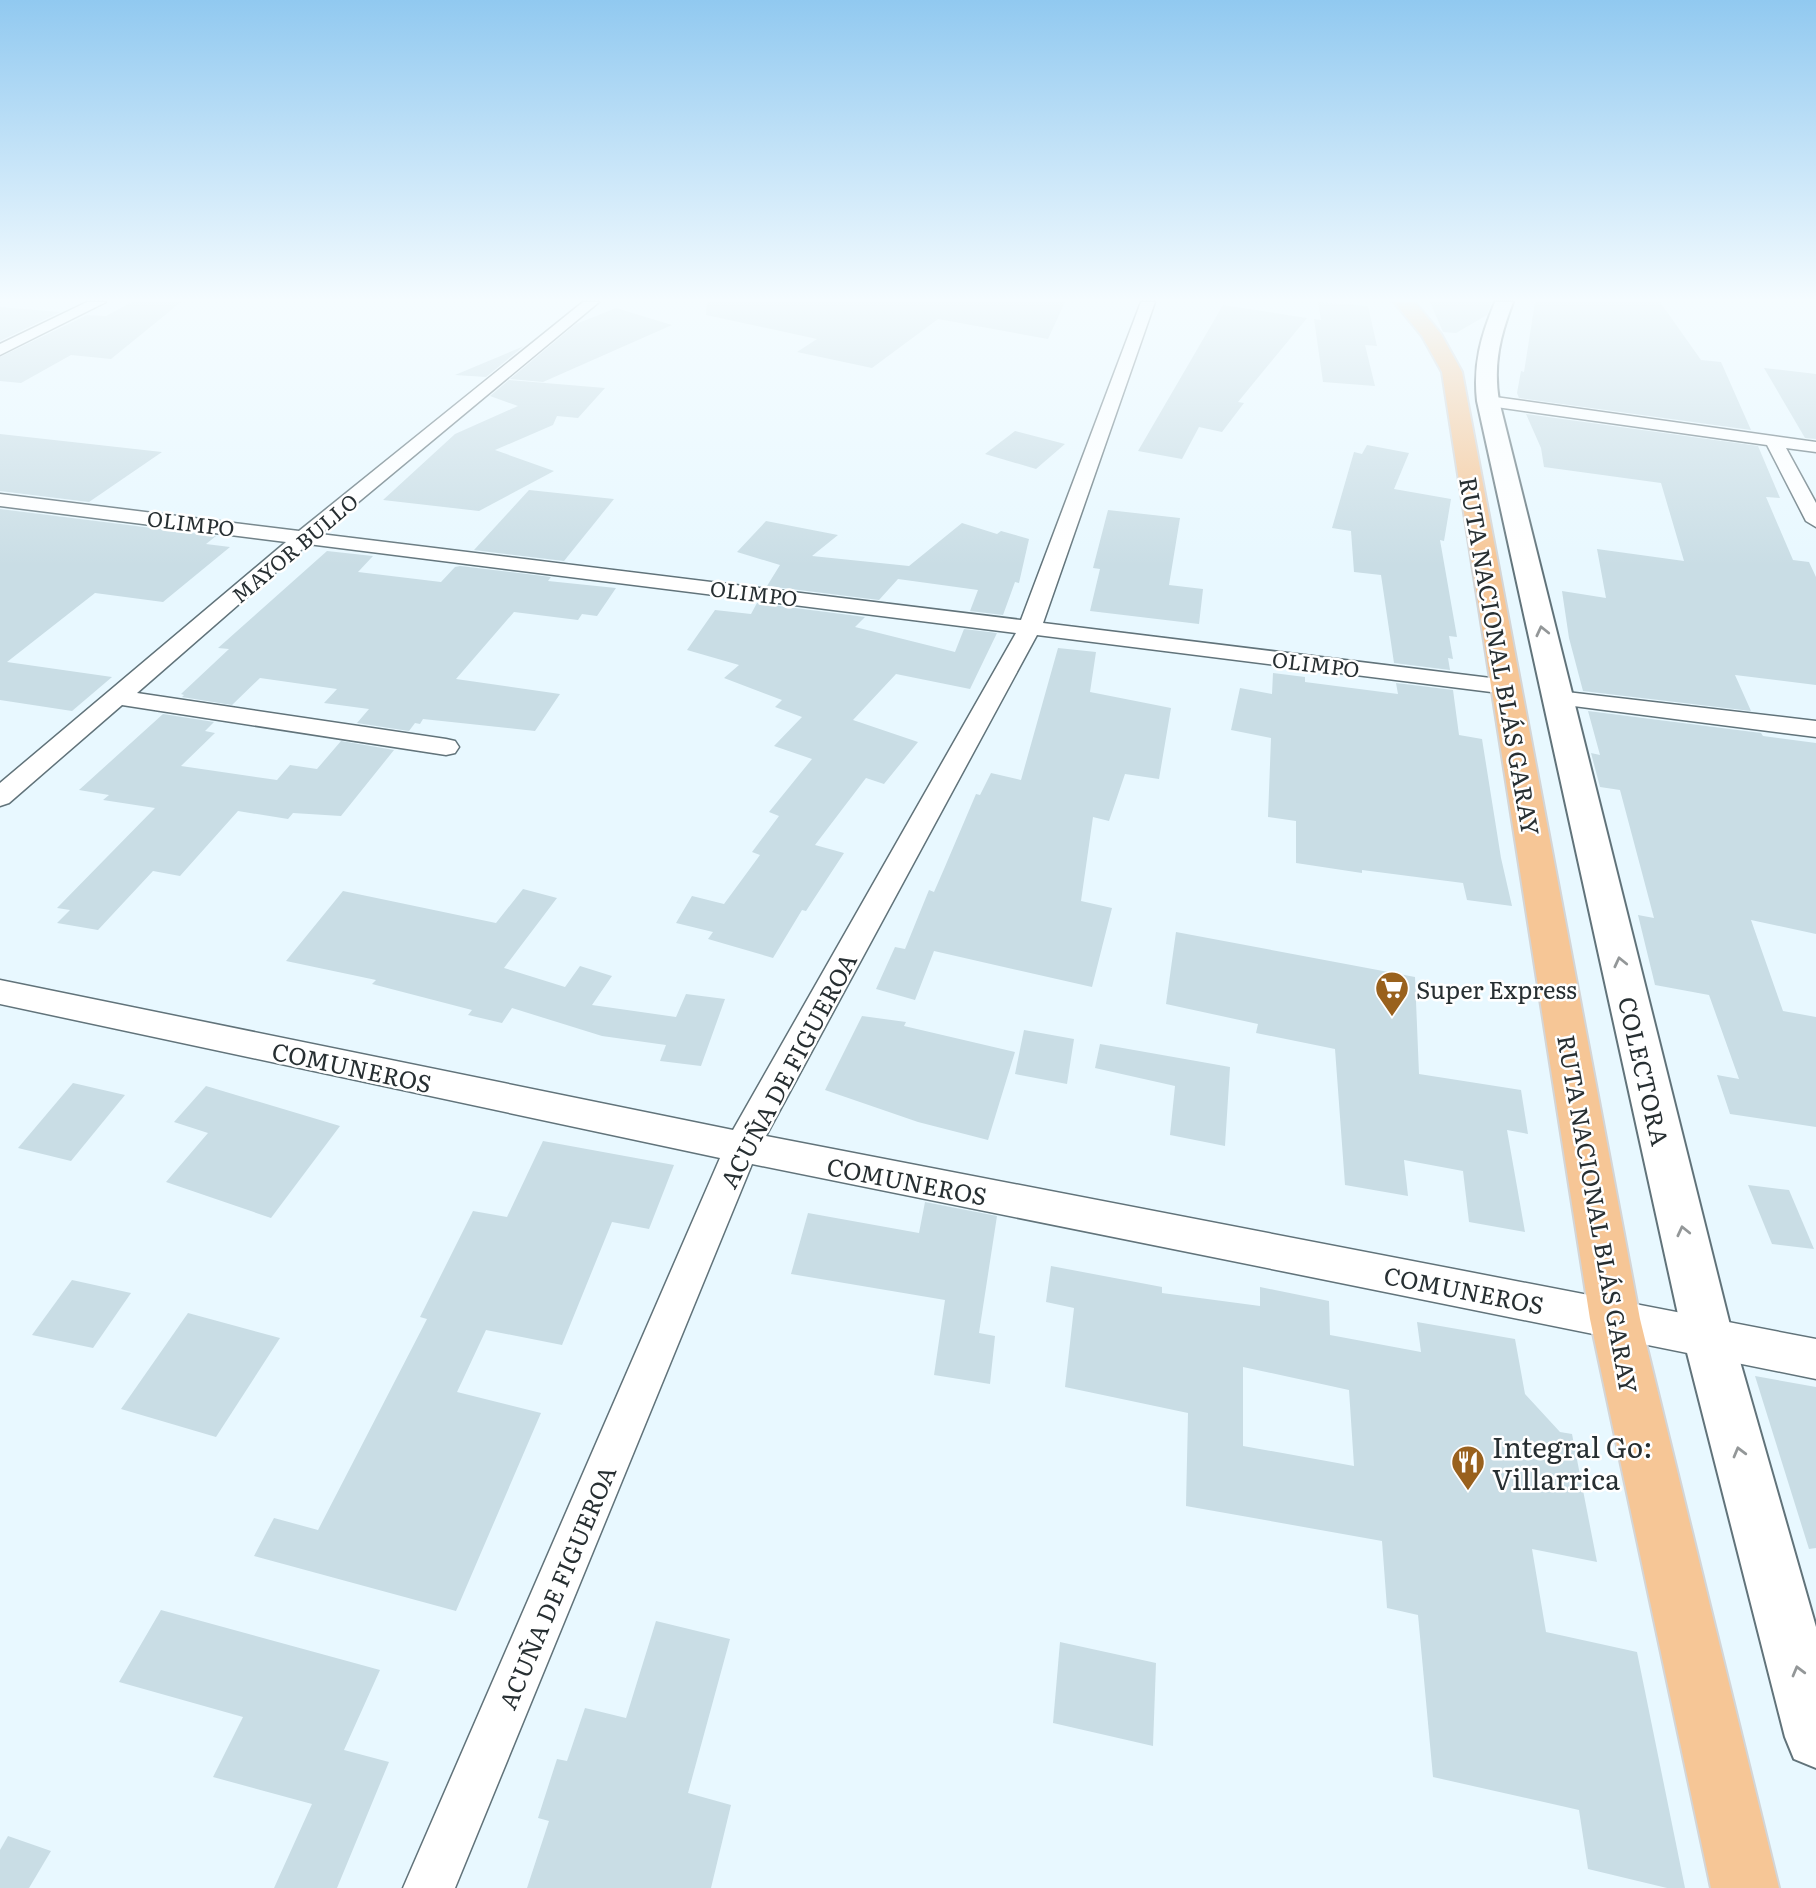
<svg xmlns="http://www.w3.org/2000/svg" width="1816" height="1888" font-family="Literata,serif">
	<rect width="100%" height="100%" fill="#e8f8ff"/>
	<g fill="#c9dde5" fill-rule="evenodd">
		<path d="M132 302H181L111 359 71 355 21 383 0 381V357L87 315 106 316Z"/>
		<path d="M707 302H1065L1048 339 938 319 872 368 797 352 817 339 706 315Z"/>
		<path d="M1318 302 1368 306 1377 346 1365 345 1375 386 1323 382 1314 319 1321 320Z"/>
		<path d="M1430 302H1492L1487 315 1456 333 1443 332Z"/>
		<path d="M1535 302H1660L1701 360 1721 362 1751 430 1519 398 1517 393 1521 371 1524 372Z"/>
		<path d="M1223 305 1307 318 1238 402 1244 403 1222 432 1199 427 1182 459 1138 451Z"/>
		<path d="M0 307 60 312 0 341Z"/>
		<path d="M616 308 672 325 543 382 510 379 576 324Z"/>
		<path d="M524 346 486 377 455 375Z"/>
		<path d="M1764 368 1816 374V439L1805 438Z"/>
		<path d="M509 380 605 388 578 418 557 416 553 425 495 450 554 471 479 511 383 500 455 434 518 406 490 396Z"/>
		<path d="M1526 414 1758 446 1780 498 1766 497 1793 560 1809 562 1816 577V685L1735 675 1751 711 1583 691 1569 638 1562 591 1606 598 1597 549 1684 561 1661 483 1544 467 1541 448Z"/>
		<path d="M1015 431 1065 444 1036 469 985 454Z"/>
		<path d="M0 434 162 452 89 502 0 491Z"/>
		<path d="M1367 445 1409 453 1394 489 1451 499 1444 541 1440 540 1457 637 1449 636 1453 659 1448 658 1450 670 1394 663 1381 575 1354 572 1351 531 1332 528 1354 452 1362 454Z"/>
		<path d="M529 490 614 499 564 561 474 550Z"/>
		<path d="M0 509 216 536 206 544 230 547 163 602 95 593 7 662 112 677 72 711 0 700Z"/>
		<path d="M1108 510 1180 518 1169 585 1203 589 1199 624 1090 611 1100 569 1093 568Z"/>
		<path d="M766 521 838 535 812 556 909 566 962 523 997 534 1001 531 1029 539 1019 583 1015 582 1003 615 970 611 978 590 898 579 879 600 767 586 780 565 737 552Z"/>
		<path d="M327 551 373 556 358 572 441 582 455 567 460 566 551 577 548 581 616 588 597 616 582 614 578 620 514 612 456 679 560 694 535 731 423 719 420 724 415 723 409 731 357 723 369 709 324 703 337 689 260 678 232 705 182 697 184 695 181 694 229 649 218 648Z"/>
		<path d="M757 603 865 617 855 627 955 652 964 629 997 633 970 689 896 674 853 720 918 742 884 784 866 778 815 845 844 853 806 911 802 910 773 958 708 939 713 932 676 923 692 896 724 904 760 855 752 852 779 816 769 812 812 759 774 746 802 717 775 707 782 700 724 678 739 665 687 650 715 610 751 614Z"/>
		<path d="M1058 648 1096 652 1090 692 1171 708 1159 779 1125 774 1109 821 1093 817 1081 901 1112 908 1092 987 934 951 915 1000 876 989 895 947 905 949 929 890 934 892 944 869 976 794 980 795 991 773 1021 780Z"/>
		<path d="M1273 673 1305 677V682L1398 694 1396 683 1453 690 1459 735 1482 739 1501 858 1512 906 1467 900 1463 883 1362 870V873L1296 863V821L1268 817 1271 738 1231 730 1240 688 1272 694Z"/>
		<path d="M1588 711 1761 733 1763 736 1816 743V934L1751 920 1783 1011 1816 1017V1127L1730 1114 1717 1075 1739 1079 1709 995 1655 985 1638 915 1654 918 1620 790 1600 787 1591 753 1600 755Z"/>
		<path d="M163 714 214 722 205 731 215 733 181 766 277 780 290 765 317 769 341 741 394 750 341 816 293 813 288 819 238 811 180 876 153 871 98 930 57 923 70 910 57 908 155 808 103 800 109 795 79 790Z"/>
		<path d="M523 889 557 898 504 968 565 987 580 966 612 976 592 1005 676 1017 686 994 725 999 701 1066 660 1061 666 1045 602 1036 512 1008 502 1023 468 1015 472 1010 372 984 376 980 286 961 343 891 496 923Z"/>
		<path d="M1176 932 1415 977 1419 1074 1521 1090 1528 1134 1507 1130 1525 1232 1469 1222 1463 1171 1404 1160 1408 1196 1345 1185 1335 1049 1256 1033 1258 1024 1166 1004Z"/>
		<path d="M862 1016 906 1022 904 1026 1015 1052 988 1140 918 1122 825 1090Z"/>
		<path d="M1024 1030 1074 1039 1067 1084 1015 1074Z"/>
		<path d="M1100 1044 1230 1067 1225 1146 1170 1135 1175 1086 1095 1068Z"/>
		<path d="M73 1083 125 1095 71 1161 18 1148Z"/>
		<path d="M206 1086 340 1126 271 1218 166 1182 208 1133 174 1122Z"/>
		<path d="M543 1141 674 1165 649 1229 612 1222 562 1345 486 1330 457 1392 541 1413 456 1611 254 1556 274 1518 318 1530 427 1319 420 1317 473 1211 507 1217Z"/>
		<path d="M1748 1185 1789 1190 1814 1249 1772 1244Z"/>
		<path d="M925 1202 997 1216 979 1333 995 1336 990 1384 934 1375 945 1300 791 1274 808 1213 919 1233Z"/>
		<path d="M1051 1266 1162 1287V1293L1260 1306V1287L1329 1301 1330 1335 1421 1352 1417 1322 1515 1339 1525 1394 1560 1432 1572 1434 1597 1562 1532 1549 1546 1632 1637 1652 1685 1888H1667L1588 1869 1579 1810 1433 1777 1418 1615 1387 1608 1382 1541 1186 1506 1188 1413 1065 1387 1074 1308 1046 1302ZM1243 1367 1349 1390 1354 1466 1243 1446Z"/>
		<path d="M72 1280 131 1293 93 1348 32 1335Z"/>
		<path d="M188 1313 280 1338 216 1437 121 1409Z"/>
		<path d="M1755 1376 1816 1387V1548L1809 1549Z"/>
		<path d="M161 1610 380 1670 344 1750 389 1762 337 1888H274L312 1804 213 1777 243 1717 119 1682Z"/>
		<path d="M656 1621 730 1639 688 1793 731 1805 711 1888H527L549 1821 538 1818 557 1759 567 1761 585 1708 626 1718Z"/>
		<path d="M1060 1642 1156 1663 1153 1746 1053 1723Z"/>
		<path d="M8 1836 51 1851 29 1888H0V1850Z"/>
	</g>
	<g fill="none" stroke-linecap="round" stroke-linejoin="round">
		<g stroke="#61737a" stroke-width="3">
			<g id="minor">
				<path d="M87 302H106L0 355V344Z"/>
				<path d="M583 302H599L320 534 1021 620 1141 302H1155L1043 623 1507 680 1515 682 1519 687 1515 692 1507 694 1037 635 766 1136 1816 1339V1379L752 1164 455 1888H403L720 1158 0 1004V980L733 1130 1016 633 308 544 137 693 446 739 455 741 459 747 455 753 446 755 122 705 9 803 0 806V783L286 542 0 506V494L299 531Z"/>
				<path d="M1488 396 1816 442V452L1786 448 1816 503V527L1806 521 1767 445 1482 405 1480 401 1482 397Z"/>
				<path d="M1558 691 1816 721V737L1550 703 1546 698 1550 693Z"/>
			</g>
		</g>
		<g stroke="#61737a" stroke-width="4">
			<path id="secondary" d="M1495 302H1513C1500 336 1493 364 1499 401L1733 1337 1816 1627V1768L1794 1759 1785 1737 1683 1337 1477 401C1473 364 1481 336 1495 302Z"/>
		</g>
		<g stroke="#d4d5d6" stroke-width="4">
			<path id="trunk" d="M1394 302H1414L1418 306 1441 334 1462 372 1640 1319 1779 1888H1711L1590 1319 1442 372 1422 336Z"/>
		</g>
		<use href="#minor" fill="#fff" fill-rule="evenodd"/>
		<use href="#secondary" fill="#fff" fill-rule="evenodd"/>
		<use href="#trunk" fill="#f6c696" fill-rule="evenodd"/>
	</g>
	<defs><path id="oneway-chevron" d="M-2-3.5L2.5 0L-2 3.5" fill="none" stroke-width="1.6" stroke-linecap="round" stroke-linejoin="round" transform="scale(1.75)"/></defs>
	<g stroke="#939798">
		<use href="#oneway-chevron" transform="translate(1542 631) rotate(-103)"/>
		<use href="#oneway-chevron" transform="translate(1620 962) rotate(-103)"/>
		<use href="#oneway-chevron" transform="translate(1683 1231) rotate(-103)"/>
		<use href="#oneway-chevron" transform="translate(1739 1452) rotate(-105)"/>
		<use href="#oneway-chevron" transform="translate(1798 1671) rotate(-105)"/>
	</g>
	<linearGradient id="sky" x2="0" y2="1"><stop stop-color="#91c9f0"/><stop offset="0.53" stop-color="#f5fcff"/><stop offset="1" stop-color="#f5fcff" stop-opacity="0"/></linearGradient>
	<rect width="1816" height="566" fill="url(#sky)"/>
	<defs>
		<g id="supermarket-pin" transform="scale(1.75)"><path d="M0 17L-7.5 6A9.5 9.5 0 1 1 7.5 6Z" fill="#99611d" stroke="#fff"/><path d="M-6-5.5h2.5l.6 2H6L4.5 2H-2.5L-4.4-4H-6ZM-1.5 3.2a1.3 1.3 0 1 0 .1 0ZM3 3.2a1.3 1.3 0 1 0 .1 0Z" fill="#fff"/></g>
		<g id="restaurant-pin" transform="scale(1.75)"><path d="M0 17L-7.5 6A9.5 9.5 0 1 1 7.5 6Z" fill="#99611d" stroke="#fff"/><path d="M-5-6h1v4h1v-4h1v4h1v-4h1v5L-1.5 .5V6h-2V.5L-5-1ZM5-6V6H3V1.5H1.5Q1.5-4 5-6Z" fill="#fff"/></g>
	</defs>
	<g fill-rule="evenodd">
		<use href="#supermarket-pin" x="1392" y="988"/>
		<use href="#restaurant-pin" x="1468" y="1462"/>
	</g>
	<g text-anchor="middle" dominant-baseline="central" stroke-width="5" stroke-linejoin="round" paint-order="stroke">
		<g font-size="21" fill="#272f32" stroke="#fff">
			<text transform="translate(191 522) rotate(7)">OLIMPO</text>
			<text transform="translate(294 547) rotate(-40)">MAYOR BULLO</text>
			<text transform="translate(754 592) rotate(7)">OLIMPO</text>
			<text transform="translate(1316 663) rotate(7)">OLIMPO</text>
		</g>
		<g font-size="24" fill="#272f32" stroke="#fff">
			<text transform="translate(1501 656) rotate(80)">RUTA NACIONAL BLÁS GARAY</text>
			<text transform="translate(352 1066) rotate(12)">COMUNEROS</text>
			<text transform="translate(787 1070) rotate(-62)">ACUÑA DE FIGUEROA</text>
			<text transform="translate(1645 1071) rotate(77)">COLECTORA</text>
			<text transform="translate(907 1180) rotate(11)">COMUNEROS</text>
			<text transform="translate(1599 1214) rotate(80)">RUTA NACIONAL BLÁS GARAY</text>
			<text transform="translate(1464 1289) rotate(11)">COMUNEROS</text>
			<text transform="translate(556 1587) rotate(-67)">ACUÑA DE FIGUEROA</text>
		</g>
		<g font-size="24" fill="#272f32" stroke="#fff" text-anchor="start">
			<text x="1416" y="988">Super Express</text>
		</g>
		<g font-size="28" fill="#272f32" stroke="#fff" text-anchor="start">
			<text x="1492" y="1446">Integral Go:<tspan x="1492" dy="32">Villarrica</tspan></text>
		</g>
	</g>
</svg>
